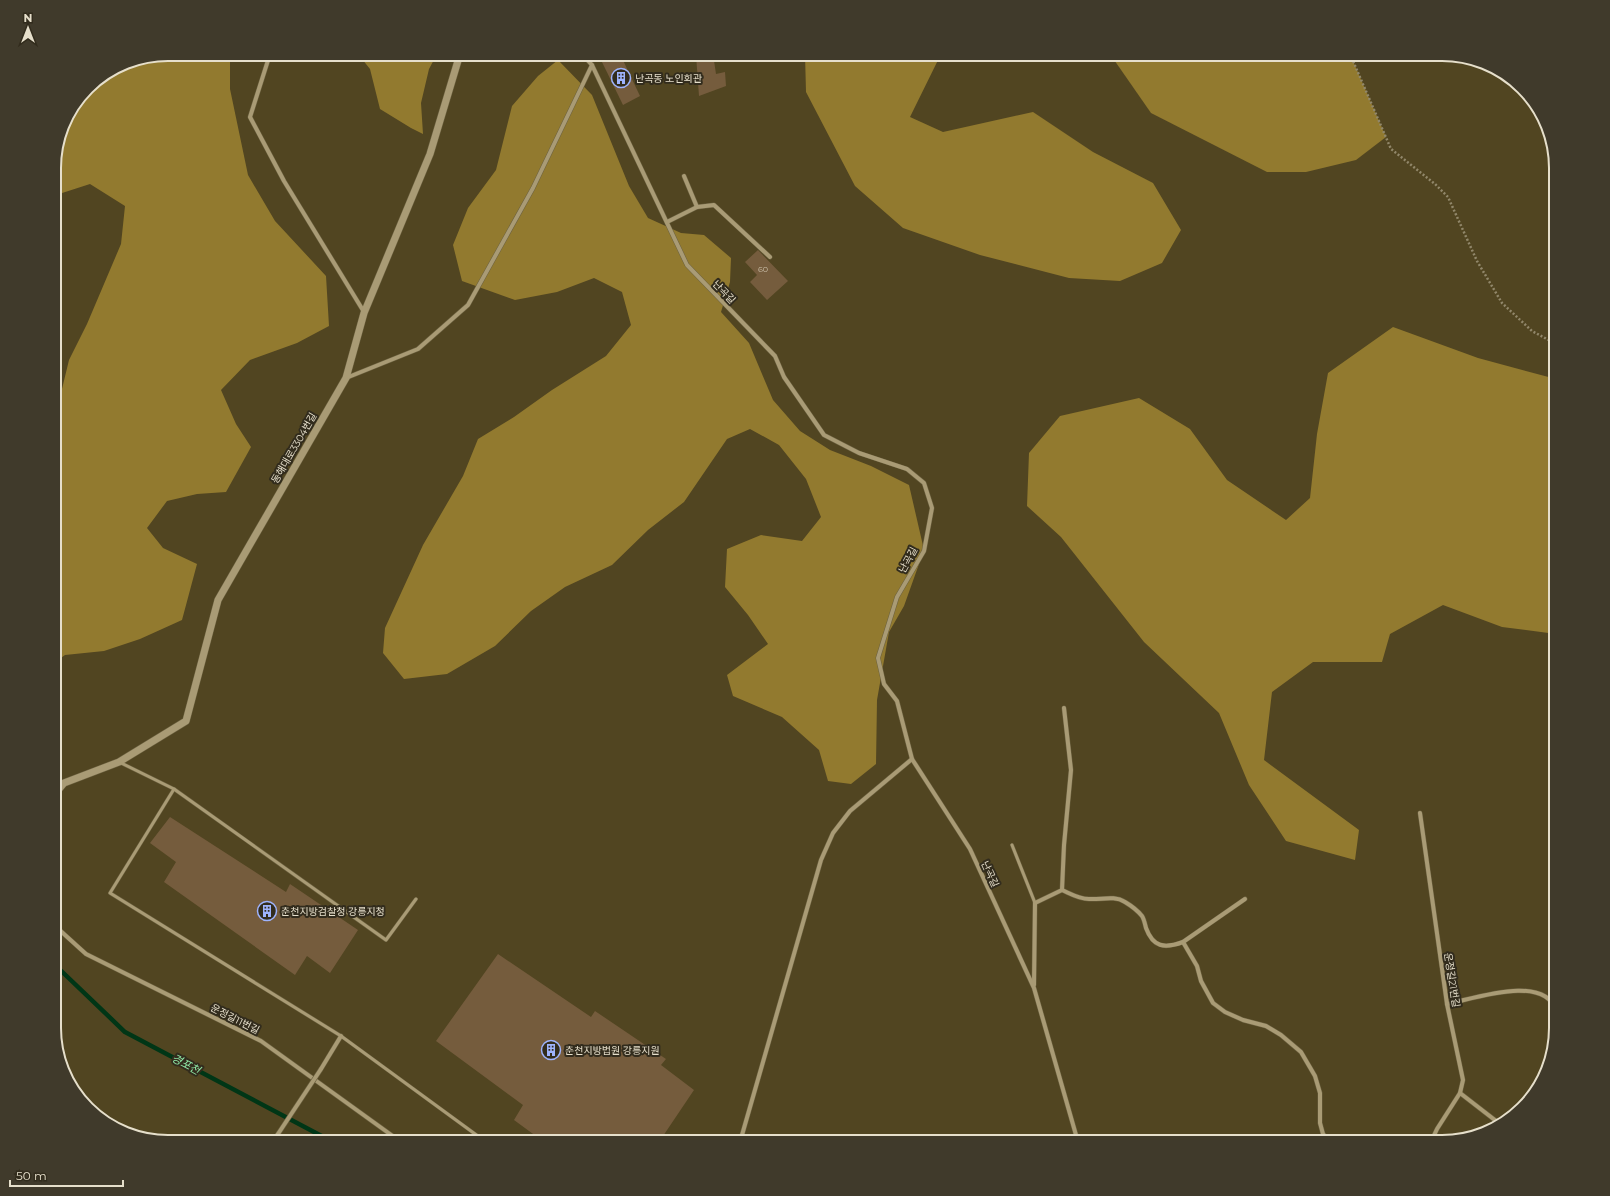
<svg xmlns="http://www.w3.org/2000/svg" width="1610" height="1196" font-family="Montserrat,'Noto Sans KR',sans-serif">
	<rect width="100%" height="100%" fill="#514521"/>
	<g fill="#927a2f">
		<path d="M168 54H230V89L248 175 275 221 326 276 329 326 297 343 250 360 221 390 236 424 251 447 226 492 197 494 167 501 147 528 163 548 197 564 182 620 140 639 104 651 65 655 54 663V422L69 360 87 324 121 244 125 206 90 184 59 194 54 204V161L63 124 88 87 125 63Z"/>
		<path d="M358 54H437L429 69 421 103 423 134 411 128 380 109 370 69Z"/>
		<path d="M805 54H941L910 117 943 132 1033 112 1093 152 1153 183 1181 230 1162 263 1120 281 1069 278 980 255 903 228 855 186 806 92Z"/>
		<path d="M1110 54H1350L1386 137 1356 160 1306 172H1267L1151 113Z"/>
		<path d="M558 60 592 95 629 186 648 218 681 233 704 235 731 258 730 282 721 312 749 343 773 400 800 431 830 450 871 466 909 485 924 550 904 606 889 632 877 700 876 764 851 784 828 781 819 750 782 717 733 696 727 675 768 644 748 615 725 587 727 549 761 535 802 541 821 517 806 479 779 445 750 429 727 439 684 502 648 530 612 565 565 587 531 611 495 646 447 674 404 679 383 653 385 628 423 545 463 476 478 439 514 417 552 390 606 356 631 325 622 292 594 278 557 292 515 300 462 281 453 245 468 208 496 170 512 106 538 76Z"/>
		<path d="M1393 327 1478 358 1556 379V634L1502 627 1443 605 1390 634 1382 662H1313L1272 692 1264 760 1359 830 1355 860 1286 841 1249 785 1219 713 1144 642 1061 537 1027 506 1029 453 1060 416 1139 398 1190 429 1227 480 1286 520 1310 498 1317 434 1328 373Z"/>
	</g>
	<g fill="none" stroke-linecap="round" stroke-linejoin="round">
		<path stroke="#003616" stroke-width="4.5" d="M54 964 125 1032 333 1142"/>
	</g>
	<g fill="#755c3d">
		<path d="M614 54H620L640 96 623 105 601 60Z"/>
		<path d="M713 54 716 74 725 72 726 86 699 96 696 55Z"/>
		<path d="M758 250 788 281 767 300 750 282 757 275 745 262Z"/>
		<path d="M170 817 286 892 290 884 358 930 330 973 307 956 295 975 164 882 176 862 150 843Z"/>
		<path d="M498 954 591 1017 595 1011 666 1059 661 1065 694 1090 659 1142H544L514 1120 523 1105 436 1041Z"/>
	</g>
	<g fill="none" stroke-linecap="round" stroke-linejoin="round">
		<g stroke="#6c6140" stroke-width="4">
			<g id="service">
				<path d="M119 762 174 789 386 940 416 899"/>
				<path d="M174 789 110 893 341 1036 486 1142"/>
				<path d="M1012 845 1035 903"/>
			</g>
		</g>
		<g stroke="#6c6140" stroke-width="5">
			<g id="minor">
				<path d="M270 54 250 117 284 181 364 312"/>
				<path d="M582 54 592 65 687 265 775 356 784 377 824 435 859 453 907 469 924 483 932 508 924 551 897 597 878 658 884 684 897 701 912 759 970 849 1034 988 1078 1142"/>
				<path d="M684 176 697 207"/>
				<path d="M667 222 697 207 714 205 770 257"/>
				<path d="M346 378 418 349 468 305 533 188 592 65"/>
				<path d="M1420 813 1447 1004 1463 1080 1460 1093 1437 1129 1431 1142"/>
				<path d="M1062 890C1071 894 1079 899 1089 899 1101 900 1114 895 1125 902 1130 905 1138 911 1142 916 1144 919 1145 924 1146 928 1153 947 1164 949 1183 942L1245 899"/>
				<path d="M54 925 86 954 261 1041 401 1142"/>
				<path d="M1183 942 1197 966 1201 981 1213 1003 1225 1012 1243 1020 1266 1026 1281 1035 1301 1052 1315 1076 1320 1093V1123L1323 1134 1330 1142"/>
				<path d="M1034 985 1035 903 1062 890 1064 845 1071 770 1064 708"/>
				<path d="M1447 1004C1473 999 1545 973 1556 1011"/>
				<path d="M321 1069 341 1036"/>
				<path d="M1460 1093 1500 1124"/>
				<path d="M272 1142 278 1134"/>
				<path d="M740 1142 821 860 833 833 850 811 912 759"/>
			</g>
		</g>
		<g stroke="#6c6140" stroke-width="8">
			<path id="tertiary" d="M54 795 64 783 119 762 186 721 218 600 346 378 364 313 430 154 460 54"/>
		</g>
		<path stroke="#91876a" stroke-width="2.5" stroke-dasharray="2 2" stroke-linecap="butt" d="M1350 54 1391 149 1435 184 1448 197 1477 261 1502 303 1532 331 1556 344"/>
		<use href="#service" stroke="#a99b75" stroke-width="3"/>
		<use href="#minor" stroke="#a99b75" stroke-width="4"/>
		<use href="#tertiary" stroke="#a99b75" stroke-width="7"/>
		<g stroke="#6c6140" stroke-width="5" stroke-linecap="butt">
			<path id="minor-bridge" d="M278 1134 321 1069"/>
		</g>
		<use href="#minor-bridge" stroke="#a99b75" stroke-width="4"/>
	</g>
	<defs>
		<g id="building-ring" transform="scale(1)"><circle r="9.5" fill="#322c1d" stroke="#9eb3fd" stroke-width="1.5"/><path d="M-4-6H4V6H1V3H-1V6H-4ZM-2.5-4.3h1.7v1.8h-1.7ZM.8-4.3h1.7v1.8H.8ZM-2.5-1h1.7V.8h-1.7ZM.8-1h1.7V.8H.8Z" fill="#9eb3fd"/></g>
	</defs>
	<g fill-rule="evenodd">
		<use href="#building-ring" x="621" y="78"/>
		<use href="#building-ring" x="267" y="911"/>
		<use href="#building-ring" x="551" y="1050"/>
	</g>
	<g text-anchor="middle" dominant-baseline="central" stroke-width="4" stroke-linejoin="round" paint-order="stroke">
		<g font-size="8" fill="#cabea8">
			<text x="763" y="269">60</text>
		</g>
		<g font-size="10" fill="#e6dfcb" stroke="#322c1d" text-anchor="start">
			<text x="635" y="78">난곡동 노인회관</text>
			<text x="281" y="911">춘천지방검찰청 강릉지청</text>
			<text x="565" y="1050">춘천지방법원 강릉지원</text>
		</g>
		<g font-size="10" fill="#e6dfcb" stroke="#322c1d">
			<text transform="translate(724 292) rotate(46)">난곡길</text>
			<text transform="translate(294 448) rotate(-60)">동해대로3304번길</text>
			<text transform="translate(908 560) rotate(-62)">난곡길</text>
			<text transform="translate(990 874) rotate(65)">난곡길</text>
			<text transform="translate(1452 980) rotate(81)">운정길21번길</text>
			<text transform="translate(235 1019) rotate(27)">운정길11번길</text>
		</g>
		<g font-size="11" font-style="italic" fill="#91eba8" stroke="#322c1d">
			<text transform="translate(186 1064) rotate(28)">경포천</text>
		</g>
	</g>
	<path d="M0 0H1610V1196H0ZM168 61H1442A107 107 0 0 1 1549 168V1028A107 107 0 0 1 1442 1135H168A107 107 0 0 1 61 1028V168A107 107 0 0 1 168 61Z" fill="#403a2b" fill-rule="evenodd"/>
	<path fill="none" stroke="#e6dfcb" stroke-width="2" d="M168 61H1442A107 107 0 0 1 1549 168V1028A107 107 0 0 1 1442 1135H168A107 107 0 0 1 61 1028V168A107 107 0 0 1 168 61Z"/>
	<g transform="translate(28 28)" stroke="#322c1d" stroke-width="3" paint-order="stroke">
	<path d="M0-3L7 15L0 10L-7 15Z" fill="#e6dfcb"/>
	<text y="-6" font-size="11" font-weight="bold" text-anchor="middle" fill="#e6dfcb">N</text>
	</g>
	<path d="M10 1180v6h113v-6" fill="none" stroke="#e6dfcb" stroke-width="2"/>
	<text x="16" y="1180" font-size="12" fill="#e6dfcb" stroke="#322c1d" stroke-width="3" paint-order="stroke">50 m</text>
</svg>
